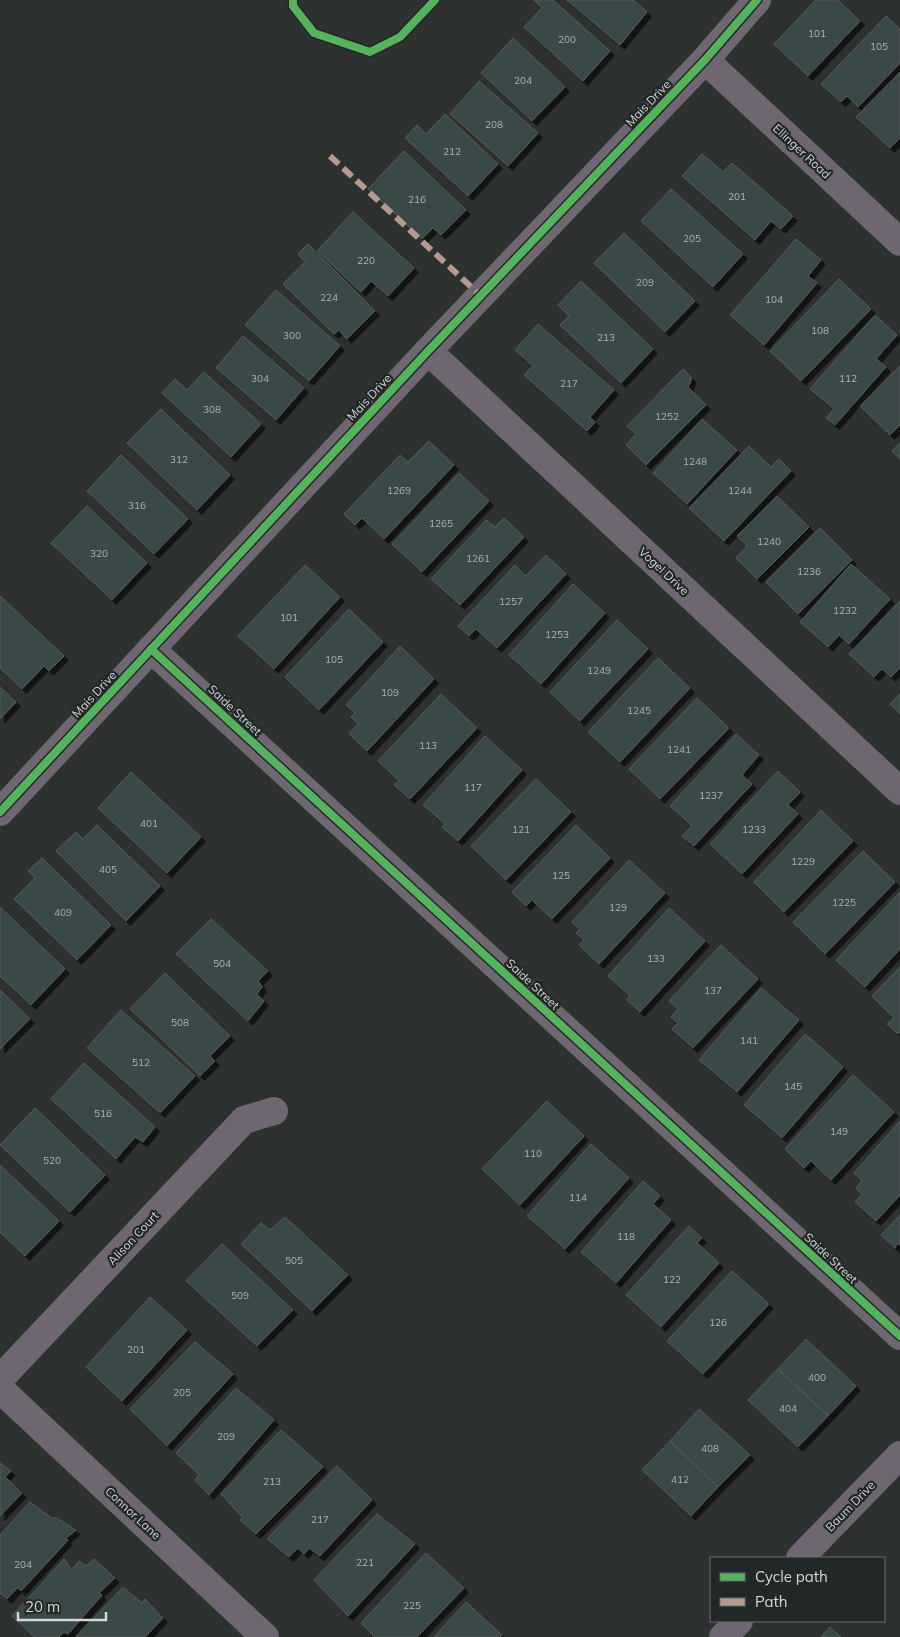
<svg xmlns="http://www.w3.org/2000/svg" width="900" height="1637" font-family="Mulish,sans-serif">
	<defs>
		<filter id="shadow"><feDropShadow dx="4.5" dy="4.5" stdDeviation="0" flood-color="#0009"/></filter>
	</defs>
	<rect width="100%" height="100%" fill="#2d3130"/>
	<g fill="#374947" stroke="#585b5a" filter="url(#shadow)">
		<path d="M553 0 610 51 583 81 524 27 542 8 534 0Z"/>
		<path d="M567 0H633L647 12 620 45Z"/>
		<path d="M816 0H838L860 21 808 76 774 44Z"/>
		<path d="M886 16 900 29V63L858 107 847 96 841 102 821 84Z"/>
		<path d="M513 38 565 87 532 121 481 73Z"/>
		<path d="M900 72V138L890 148 856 117Z"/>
		<path d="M479 81 538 133 508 166 450 114Z"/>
		<path d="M445 114 498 164 468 196 405 138 417 125 426 134Z"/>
		<path d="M404 151 466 210 441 235 433 228 422 239 368 189Z"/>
		<path d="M702 154 723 172 732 163 793 216 781 229 771 221 755 240 682 176Z"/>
		<path d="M671 189 743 254 713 287 641 221Z"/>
		<path d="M353 212 414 268 388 296 371 281 361 292 317 251Z"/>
		<path d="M624 233 695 301 665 332 594 263Z"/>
		<path d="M796 239 821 260 808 276 817 283 764 345 730 315Z"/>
		<path d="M308 244 375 311 347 339 339 330 334 334 283 284 305 262 298 254Z"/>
		<path d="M839 279 871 309 801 381 770 351Z"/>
		<path d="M581 281 653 349 621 383 560 325 569 316 558 305Z"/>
		<path d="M276 290 340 346 309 381 245 325Z"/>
		<path d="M875 315 897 335 876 359 886 367 835 425 826 418 834 409 810 389Z"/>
		<path d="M538 324 614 390 590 417 595 422 587 431 524 375 533 366 515 350Z"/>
		<path d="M243 336 304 388 276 420 216 368Z"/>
		<path d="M900 366V425L890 435 860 406Z"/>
		<path d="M683 369 692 378 688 387 706 405 646 465 626 445 636 434 627 426Z"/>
		<path d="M204 372 261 424 231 457 162 393 175 379 187 390Z"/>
		<path d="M161 409 230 475 197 510 127 443Z"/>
		<path d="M702 419 737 450 687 504 653 473Z"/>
		<path d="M429 441 454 465 384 539 362 518 355 525 344 514 400 455 408 462Z"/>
		<path d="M900 443V459L892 451Z"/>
		<path d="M749 446 771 467 779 459 791 471 724 541 689 508Z"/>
		<path d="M121 455 188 519 154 554 87 491Z"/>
		<path d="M459 473 489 501 422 572 392 544Z"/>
		<path d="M777 496 809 527 757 579 736 558 747 546 737 536Z"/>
		<path d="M87 506 147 563 112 600 51 543Z"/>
		<path d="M504 518 524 537 460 605 431 579 486 520 495 527Z"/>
		<path d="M820 528 852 560 798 614 766 582Z"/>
		<path d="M546 555 566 574 497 648 476 629 469 636 458 626 515 565 526 576Z"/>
		<path d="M851 564 890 599 849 644 839 635 828 647 800 622Z"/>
		<path d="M305 565 340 597 274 669 238 636Z"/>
		<path d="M573 584 605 613 541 684 509 655Z"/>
		<path d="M0 596 64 656 49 671 44 666 22 689 0 668Z"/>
		<path d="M900 601V668L891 677 882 669 874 677 849 654Z"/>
		<path d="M349 609 383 642 319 710 285 677Z"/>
		<path d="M617 620 648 649 580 721 550 692Z"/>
		<path d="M400 646 434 679 367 751 349 734 358 724 351 717 355 713 346 705Z"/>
		<path d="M658 658 690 688 620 762 588 732Z"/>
		<path d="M0 687 16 702 0 719Z"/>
		<path d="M441 694 477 728 410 799 394 785 399 781 378 761Z"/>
		<path d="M900 694V714L890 704Z"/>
		<path d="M697 698 729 728 660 799 629 769Z"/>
		<path d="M736 734 759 755 742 775 752 784 694 846 682 836 692 826 670 806Z"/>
		<path d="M485 736 522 770 458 841 442 827 445 824 423 805Z"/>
		<path d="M778 771 800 792 788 805 798 814 742 874 710 844Z"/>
		<path d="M131 772 201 837 167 873 98 808Z"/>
		<path d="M536 779 571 812 506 880 471 846Z"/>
		<path d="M821 810 853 841 784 912 754 882Z"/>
		<path d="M97 825 160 886 126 921 56 851 76 832 83 839Z"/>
		<path d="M576 825 610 858 552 919 532 900 526 906 512 892Z"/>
		<path d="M863 851 895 882 825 954 793 922Z"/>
		<path d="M42 858 111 925 77 960 14 899 35 878 28 871Z"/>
		<path d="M629 860 665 893 599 964 579 945 584 940 576 933 580 929 572 922Z"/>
		<path d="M900 892V949L865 987 836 960Z"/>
		<path d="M0 907 65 969 31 1005 0 976Z"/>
		<path d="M669 908 705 941 640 1012 627 1000 630 996 608 976Z"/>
		<path d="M211 919 268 971 258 981 262 987 257 994 264 1001 248 1021 176 954Z"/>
		<path d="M721 945 758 979 693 1048 672 1029 678 1023 671 1017 678 1009 669 1001Z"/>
		<path d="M900 967V1032L898 1034 887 1024 894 1018 872 996Z"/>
		<path d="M165 973 230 1036 210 1056 215 1061 200 1076 130 1009Z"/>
		<path d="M761 988 799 1020 737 1092 699 1060Z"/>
		<path d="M0 990 30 1019 0 1049Z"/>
		<path d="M121 1010 195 1076 160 1113 87 1048Z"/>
		<path d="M805 1034 843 1067 782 1138 744 1105Z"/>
		<path d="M84 1063 155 1127 143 1142 135 1137 116 1159 51 1099Z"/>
		<path d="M853 1075 894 1112 831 1180 811 1161 804 1168 785 1149Z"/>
		<path d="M547 1101 584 1136 520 1205 482 1169Z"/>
		<path d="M35 1108 105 1175 70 1212 0 1145Z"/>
		<path d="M900 1121V1195L876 1221 855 1202 862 1194 856 1188 862 1181 854 1173Z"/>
		<path d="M591 1144 629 1178 565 1249 527 1216Z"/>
		<path d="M0 1165 59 1221 25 1256 0 1232Z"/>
		<path d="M643 1181 660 1196 653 1204 671 1220 616 1283 581 1252Z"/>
		<path d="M900 1215V1245L897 1243 895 1248 881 1235Z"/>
		<path d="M285 1217 348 1275 312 1311 241 1244 261 1223 270 1230Z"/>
		<path d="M689 1226 702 1238 697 1243 719 1263 661 1327 626 1295Z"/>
		<path d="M222 1244 293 1310 257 1346 186 1281Z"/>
		<path d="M732 1271 769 1304 703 1374 667 1341Z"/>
		<path d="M150 1297 187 1330 122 1401 86 1367Z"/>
		<path d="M806 1339 856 1386 828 1416 778 1369Z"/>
		<path d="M195 1342 233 1374 167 1446 130 1409Z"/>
		<path d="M778 1369 828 1416 798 1447 748 1400Z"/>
		<path d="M236 1388 274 1420 209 1495 195 1480 199 1475 176 1453Z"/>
		<path d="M699 1409 750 1455 718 1487 670 1441Z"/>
		<path d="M281 1430 323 1467 256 1534 240 1520 243 1518 221 1494Z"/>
		<path d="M670 1441 718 1487 691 1516 642 1470Z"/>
		<path d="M0 1463 11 1471 5 1477 22 1493 0 1516Z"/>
		<path d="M337 1466 372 1500 320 1556 309 1548 304 1554 298 1548 289 1557 267 1539Z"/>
		<path d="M30 1502 53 1519 55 1517 76 1530 65 1539 68 1540 21 1591 18 1587 7 1599 0 1593V1535Z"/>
		<path d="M377 1514 415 1544 348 1616 314 1580Z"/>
		<path d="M426 1553 464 1588 417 1637H375L361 1623Z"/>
		<path d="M64 1559 72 1569 79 1561 86 1566 94 1559 115 1578 99 1593 102 1595 68 1634 64 1632 59 1637H34L12 1616Z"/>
		<path d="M123 1587 142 1603 145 1599 163 1618 145 1637H76Z"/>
		<path d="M466 1602 502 1635 500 1637H434Z"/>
		<path d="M830 1627 841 1637H821Z"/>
	</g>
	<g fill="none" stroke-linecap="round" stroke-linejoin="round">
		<g stroke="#6e6671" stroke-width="28">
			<path d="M705 60 900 242"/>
			<path d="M428 351 900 791"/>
			<path d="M151 649 900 1336"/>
			<path d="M0 812 428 351 705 60 757 0"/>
			<path d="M0 1379 244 1120 274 1111"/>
			<path d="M0 1389 265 1637"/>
			<path d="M800 1558 900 1455"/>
			<path d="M723 1637 739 1621"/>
		</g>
		<path stroke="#b69a8f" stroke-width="6" stroke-dasharray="12 6" stroke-linecap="butt" d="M330 156 481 296"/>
		<g stroke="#222827" stroke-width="11">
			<g id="cycleway">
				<path d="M293 0V6L314 33 370 52 400 37 435 0"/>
				<path d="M151 649 900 1336"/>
				<path d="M0 812 428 351 705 60 757 0"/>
			</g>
		</g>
		<use href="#cycleway" stroke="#56b35d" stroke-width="8"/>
	</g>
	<g text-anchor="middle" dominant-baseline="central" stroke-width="4.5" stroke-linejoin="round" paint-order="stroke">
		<g font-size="10" fill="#adb4b3">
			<text x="817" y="33">101</text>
			<text x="567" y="39">200</text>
			<text x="879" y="46">105</text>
			<text x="523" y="80">204</text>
			<text x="494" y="124">208</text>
			<text x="452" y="151">212</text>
			<text x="737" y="196">201</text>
			<text x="417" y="199">216</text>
			<text x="692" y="238">205</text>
			<text x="366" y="260">220</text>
			<text x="645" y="282">209</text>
			<text x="329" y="297">224</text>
			<text x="774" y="299">104</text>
			<text x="820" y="330">108</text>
			<text x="292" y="335">300</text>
			<text x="606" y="337">213</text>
			<text x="260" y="378">304</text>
			<text x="848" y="378">112</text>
			<text x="569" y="383">217</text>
			<text x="212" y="409">308</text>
			<text x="667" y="416">1252</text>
			<text x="179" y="459">312</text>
			<text x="695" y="461">1248</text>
			<text x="399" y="490">1269</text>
			<text x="740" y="490">1244</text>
			<text x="137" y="505">316</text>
			<text x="441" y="523">1265</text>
			<text x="769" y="541">1240</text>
			<text x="99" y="553">320</text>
			<text x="478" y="558">1261</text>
			<text x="809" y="571">1236</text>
			<text x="511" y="601">1257</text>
			<text x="845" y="610">1232</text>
			<text x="289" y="617">101</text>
			<text x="557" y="634">1253</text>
			<text x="334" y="659">105</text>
			<text x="599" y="670">1249</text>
			<text x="390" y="692">109</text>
			<text x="639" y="710">1245</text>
			<text x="428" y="745">113</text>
			<text x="679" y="749">1241</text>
			<text x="473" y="787">117</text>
			<text x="711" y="795">1237</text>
			<text x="149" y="823">401</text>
			<text x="521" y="829">121</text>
			<text x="754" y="829">1233</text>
			<text x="803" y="861">1229</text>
			<text x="108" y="869">405</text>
			<text x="561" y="875">125</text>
			<text x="844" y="902">1225</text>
			<text x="618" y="907">129</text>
			<text x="63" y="912">409</text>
			<text x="656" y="958">133</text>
			<text x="222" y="963">504</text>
			<text x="713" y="990">137</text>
			<text x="180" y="1022">508</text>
			<text x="749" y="1040">141</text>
			<text x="141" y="1062">512</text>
			<text x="793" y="1086">145</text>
			<text x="103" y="1113">516</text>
			<text x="839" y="1131">149</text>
			<text x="533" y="1153">110</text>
			<text x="52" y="1160">520</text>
			<text x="578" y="1197">114</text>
			<text x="626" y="1236">118</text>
			<text x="294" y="1260">505</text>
			<text x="672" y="1279">122</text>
			<text x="240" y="1295">509</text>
			<text x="718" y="1322">126</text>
			<text x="136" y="1349">201</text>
			<text x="817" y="1377">400</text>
			<text x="182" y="1392">205</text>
			<text x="788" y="1408">404</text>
			<text x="226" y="1436">209</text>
			<text x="710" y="1448">408</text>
			<text x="680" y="1479">412</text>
			<text x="272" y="1481">213</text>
			<text x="320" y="1519">217</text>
			<text x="365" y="1562">221</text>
			<text x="23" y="1564">204</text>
			<text x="412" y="1605">225</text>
		</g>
		<g font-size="12" fill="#d4d7d7" stroke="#222827">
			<text transform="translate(648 103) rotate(-46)">Mais Drive</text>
			<text transform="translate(802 151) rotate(43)">Ellinger Road</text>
			<text transform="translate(369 397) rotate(-47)">Mais Drive</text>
			<text transform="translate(664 571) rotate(43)">Vogel Drive</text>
			<text transform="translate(94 694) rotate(-47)">Mais Drive</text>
			<text transform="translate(235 710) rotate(43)">Saide Street</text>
			<text transform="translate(533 984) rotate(43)">Saide Street</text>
			<text transform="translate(133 1238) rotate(-47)">Alison Court</text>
			<text transform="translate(831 1258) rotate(43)">Saide Street</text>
			<text transform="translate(850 1506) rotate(-46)">Baum Drive</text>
			<text transform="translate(133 1513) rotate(43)">Connor Lane</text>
		</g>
	</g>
	<rect x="710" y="1557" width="175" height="65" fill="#222827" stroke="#696e6d"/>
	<rect x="720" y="1573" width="25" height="8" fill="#56b35d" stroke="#696e6d"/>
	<text x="755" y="1582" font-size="15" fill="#d4d7d7">Cycle path</text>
	<rect x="720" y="1598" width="25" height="8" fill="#b69a8f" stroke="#696e6d"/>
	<text x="755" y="1607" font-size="15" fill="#d4d7d7">Path</text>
	<path d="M18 1612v8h88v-8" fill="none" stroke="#d4d7d7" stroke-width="2.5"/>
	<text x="25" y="1612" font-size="15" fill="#d4d7d7" stroke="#222827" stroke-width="4" paint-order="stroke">20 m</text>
</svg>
